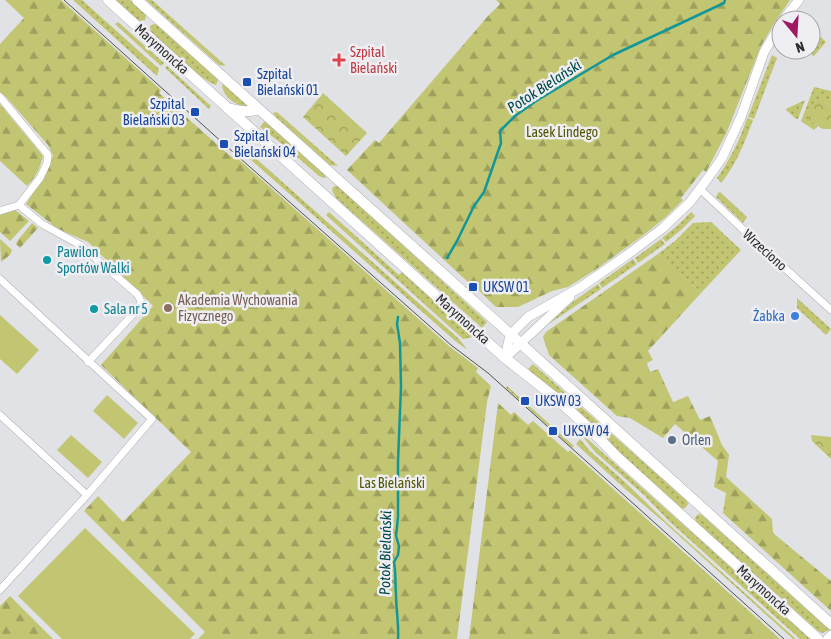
<svg xmlns="http://www.w3.org/2000/svg" width="831" height="639" font-family="'Asap Condensed',sans-serif">
	<defs>
		<pattern id="grass-dots" width="8" height="8" patternUnits="userSpaceOnUse" patternTransform="scale(1.25)"><rect width="8" height="8" fill="#c2c571"/><path d="M2 2h.1M6 6h.1" fill="none" stroke="#9ea05d" stroke-width="1.8" stroke-linecap="round"/></pattern>
		<pattern id="forest-firs" width="22" height="20" patternUnits="userSpaceOnUse" patternTransform="scale(1.25)"><rect width="22" height="20" fill="#c2c571"/><path d="M5 1l3.5 6h-7zM16 11l3.5 6h-7z" fill="#9ea05d"/></pattern>
		<pattern id="park-crowns" width="20" height="18" patternUnits="userSpaceOnUse" patternTransform="scale(1.25)"><rect width="20" height="18" fill="#c2c571"/><path d="M2 6a3 3 0 1 1 6 0M12 15a3 3 0 1 1 6 0" fill="none" stroke="#9ea05d"/></pattern>
	</defs>
	<rect width="100%" height="100%" fill="#e1e2e6"/>
	<g fill="url(#grass-dots)">
		<path d="M73 0H82L159 69 157 76Z"/>
		<path d="M115 0H130L145 13 146 16 145 20 139 21Z"/>
		<path d="M146 0H152L226 66 219 65Z"/>
		<path d="M118 22 164 63 161 66 115 24Z"/>
		<path d="M154 24 158 25 217 78 218 80 216 85C198 79 166 46 151 32L150 26Z"/>
		<path d="M816 37H821L826 42 814 56H813L810 50H811V43Z"/>
		<path d="M772 55 777 58 754 119 748 117Z"/>
		<path d="M167 66 211 106 209 109 165 68Z"/>
		<path d="M224 84 249 106V108C238 106 223 98 222 85Z"/>
		<path d="M814 87 831 91V107L827 103 816 100 809 120 818 126 814 130 801 121Z"/>
		<path d="M805 100 798 119H796L786 110V109Z"/>
		<path d="M276 112 278 113 338 166 330 165 275 116 273 113Z"/>
		<path d="M747 118 753 120C745 142 736 165 721 183L717 178C730 159 740 140 747 118Z"/>
		<path d="M265 121 326 176V177L324 178 319 176 282 144 260 127Z"/>
		<path d="M243 147 458 338 466 348V349L454 340 240 150Z"/>
		<path d="M335 186 339 187 487 322 482 328 336 198 332 190 333 187Z"/>
		<path d="M720 192 747 217 743 223 716 197 718 193Z"/>
		<path d="M329 212 399 275 402 272 473 337 463 339 326 215Z"/>
		<path d="M691 212 695 216 681 230 666 242 662 238 677 226Z"/>
		<path d="M711 222 741 250 701 293 658 254 675 241 693 223Z"/>
		<path d="M661 239 665 244 638 263 635 258Z"/>
		<path d="M633 259 637 264 602 288 599 283Z"/>
		<path d="M598 284 601 289 547 325 574 301Z"/>
		<path d="M797 298 831 329 826 335 797 308Z"/>
		<path d="M533 364 687 501 688 504 686 507 683 509 681 508 617 450 581 414 528 369Z"/>
		<path d="M507 386 574 446 572 448 506 388Z"/>
		<path d="M574 427 811 639H800L669 521 644 495 595 452 584 438 573 428Z"/>
		<path d="M580 439 590 451 627 484 624 488 576 444Z"/>
		<path d="M699 514 702 515 830 630 822 633 818 631 696 522 695 518 697 515Z"/>
		<path d="M666 522 796 639H793L665 523Z"/>
	</g>
	<g fill="url(#forest-firs)">
		<path d="M5 0H61L161 90 159 93 228 154 233 158 235 156 449 346 478 368 476 372 491 386 487 402 457 639H198L205 632 84 511 98 496 123 522 191 452 101 365 153 306 88 242 58 229 26 204 46 173 53 156 48 145 6 97 0 92V44L24 18Z"/>
		<path d="M496 0H790L775 22 761 46 726 134 706 172 703 170 681 198 683 200 666 217 645 234 598 268 568 287 552 291 518 307H496L471 283H469L347 170 375 140 379 143 488 16 500 4Z"/>
		<path d="M0 104 43 156C40 168 36 177 27 186L0 161Z"/>
		<path d="M14 209 29 221 10 241 0 232V215Z"/>
		<path d="M32 223 38 228 20 248 16 244 18 240Z"/>
		<path d="M0 239 12 250 10 255 1 262Z"/>
		<path d="M658 254 701 293 648 351 653 360 647 363 650 372 658 369 673 402 688 396 700 420 710 416 722 445 729 455 726 477 772 519 773 533 831 581V611L723 513 726 493 714 487 718 461 675 424 663 438 630 418 617 416 549 355 543 337 546 332Z"/>
		<path d="M498 403 511 415 514 412 528 425 533 421 568 452 570 450 780 639H469Z"/>
		<path d="M627 484 666 522 665 523 624 488Z"/>
		<path d="M10 596 53 639H0V606Z"/>
	</g>
	<g fill="url(#park-crowns)">
		<path d="M323 93 367 133 346 156 303 117Z"/>
		<path d="M816 99 827 103 831 107V129H823L808 120Z"/>
		<path d="M811 435 831 437V459L812 441Z"/>
	</g>
	<g fill="#c2c571">
		<path d="M0 315 39 350 17 374 0 359Z"/>
		<path d="M107 395 138 423 124 439 93 411Z"/>
		<path d="M71 435 102 462 88 478 57 450Z"/>
		<path d="M85 528 195 634 190 639H62L18 596Z"/>
	</g>
	<g fill="none" stroke-linecap="round" stroke-linejoin="round">
		<g stroke="#129799" stroke-width="2.5">
			<path d="M447 258 457 241 474 206 484 192 501 143 500 131 515 116 536 101 613 55 724 3 725 0"/>
			<path d="M398 639C399 624 396 609 396 594 395 583 396 573 394 562L398 555 399 546 396 536 398 517V461L401 387 400 343 397 324 398 317"/>
		</g>
		<g stroke="#afafb3" stroke-width="8">
			<g id="minor">
				<path d="M0 97 48 155 47 163 40 178 19 205 0 211"/>
				<path d="M700 189 767 252 831 310"/>
				<path d="M19 205 42 224 80 245 137 294C141 300 142 302 139 308L88 362"/>
				<path d="M0 279C51 326 101 373 152 419L87 495 0 590"/>
				<path d="M0 415 87 495"/>
			</g>
		</g>
		<g stroke="#afafb3" stroke-width="10">
			<g id="tertiary">
				<path d="M783 20 799 0"/>
				<path d="M505 358 510 335 528 317 581 287 627 255 663 228 690 202 708 178 722 158 741 117 764 52 781 23"/>
				<path d="M505 358 570 297"/>
			</g>
		</g>
		<g stroke="#afafb3" stroke-width="11">
			<g id="secondary">
				<path d="M108 0 505 358 557 399 592 431 616 456 818 639"/>
				<path d="M137 0 497 322 831 624"/>
				<path d="M231 109C241 111 248 113 258 109"/>
				<path d="M828 639 831 636"/>
			</g>
		</g>
		<use href="#minor" stroke="#fff" stroke-width="7"/>
		<use href="#tertiary" stroke="#fff" stroke-width="9"/>
		<use href="#secondary" stroke="#fff" stroke-width="10"/>
		<path stroke="#525255" stroke-width="1" d="M64 0 224 144 451 345 488 373 784 639"/>
	</g>
	<path fill="#e0444e" stroke="#efeff3" stroke-width="2" d="M336.5 52.5h5v5h5v5h-5v5h-5v-5h-5v-5h5z"/>
	<g fill="#1a4fb4" stroke="#efeff3" stroke-width="2">
		<rect x="242" y="77" width="10" height="10" rx="2.5"/>
		<rect x="190" y="107" width="10" height="10" rx="2.5"/>
		<rect x="219" y="139" width="10" height="10" rx="2.5"/>
		<rect x="468" y="282" width="10" height="10" rx="2.5"/>
		<rect x="520" y="396" width="10" height="10" rx="2.5"/>
		<rect x="548" y="426" width="10" height="10" rx="2.5"/>
	</g>
	<g fill="#0f9aa8" stroke="#efeff3" stroke-width="2">
		<circle cx="47" cy="260" r="5"/>
		<circle cx="94" cy="309" r="5"/>
	</g>
	<circle fill="#8d6e63" stroke="#efeff3" stroke-width="2" cx="168" cy="308" r="5"/>
	<circle fill="#3f7fe0" stroke="#efeff3" stroke-width="2" cx="795" cy="316" r="5"/>
	<circle fill="#5c6f8a" stroke="#efeff3" stroke-width="2" cx="672" cy="440" r="5"/>
	<g text-anchor="middle" dominant-baseline="central" stroke-width="5" stroke-linejoin="round" paint-order="stroke">
		<g font-size="14" fill="#2f2f31" stroke="#efeff3">
			<text transform="translate(162 49) rotate(42)">Marymoncka</text>
			<text transform="translate(765 250) rotate(42)">Wrzeciono</text>
			<text transform="translate(463 319) rotate(42)">Marymoncka</text>
			<text transform="translate(764 590) rotate(42)">Marymoncka</text>
		</g>
		<g font-size="14" fill="#be3a42" stroke="#efeff3" text-anchor="start">
			<text x="350" y="52">Szpital<tspan x="350" dy="16">Bielański</tspan></text>
		</g>
		<g font-size="14" fill="#164399" stroke="#efeff3" text-anchor="start">
			<text x="257" y="74">Szpital<tspan x="257" dy="16">Bielański 01</tspan></text>
			<text x="185" y="104" text-anchor="end">Szpital<tspan x="185" dy="16">Bielański 03</tspan></text>
			<text x="234" y="136">Szpital<tspan x="234" dy="16">Bielański 04</tspan></text>
			<text x="483" y="287">UKSW 01</text>
			<text x="535" y="401">UKSW 03</text>
			<text x="563" y="431">UKSW 04</text>
		</g>
		<g font-size="14" fill="#555604" stroke="#efeff3">
			<text x="562" y="132">Lasek Lindego</text>
			<text x="392" y="483">Las Bielański</text>
		</g>
		<g font-size="14" fill="#0d838f" stroke="#efeff3" text-anchor="start">
			<text x="57" y="252">Pawilon<tspan x="57" dy="16">Sportów Walki</tspan></text>
			<text x="104" y="309">Sala nr 5</text>
		</g>
		<g font-size="14" fill="#785e54" stroke="#efeff3" text-anchor="start">
			<text x="178" y="300">Akademia Wychowania<tspan x="178" dy="16">Fizycznego</tspan></text>
		</g>
		<g font-size="14" fill="#366cbe" stroke="#efeff3" text-anchor="end">
			<text x="785" y="316">Żabka</text>
		</g>
		<g font-size="14" fill="#4e5e75" stroke="#efeff3" text-anchor="start">
			<text x="682" y="440">Orlen</text>
		</g>
		<g font-size="15" font-style="italic" fill="#004748" stroke="#efeff3">
			<text transform="translate(544 86) rotate(-33)">Potok Bielański</text>
			<text transform="translate(385 553) rotate(-89)">Potok Bielański</text>
		</g>
	</g>
	<g transform="translate(796 35) rotate(162)"><circle r="24" fill="#efeff3" stroke="#a2a2a5"/>
	<path d="M0-4L9 19L0 12L-9 19Z" fill="#a01864"/>
	<text y="-8" font-size="14" font-weight="bold" text-anchor="middle" fill="#2f2f31">N</text>
	</g>
</svg>
